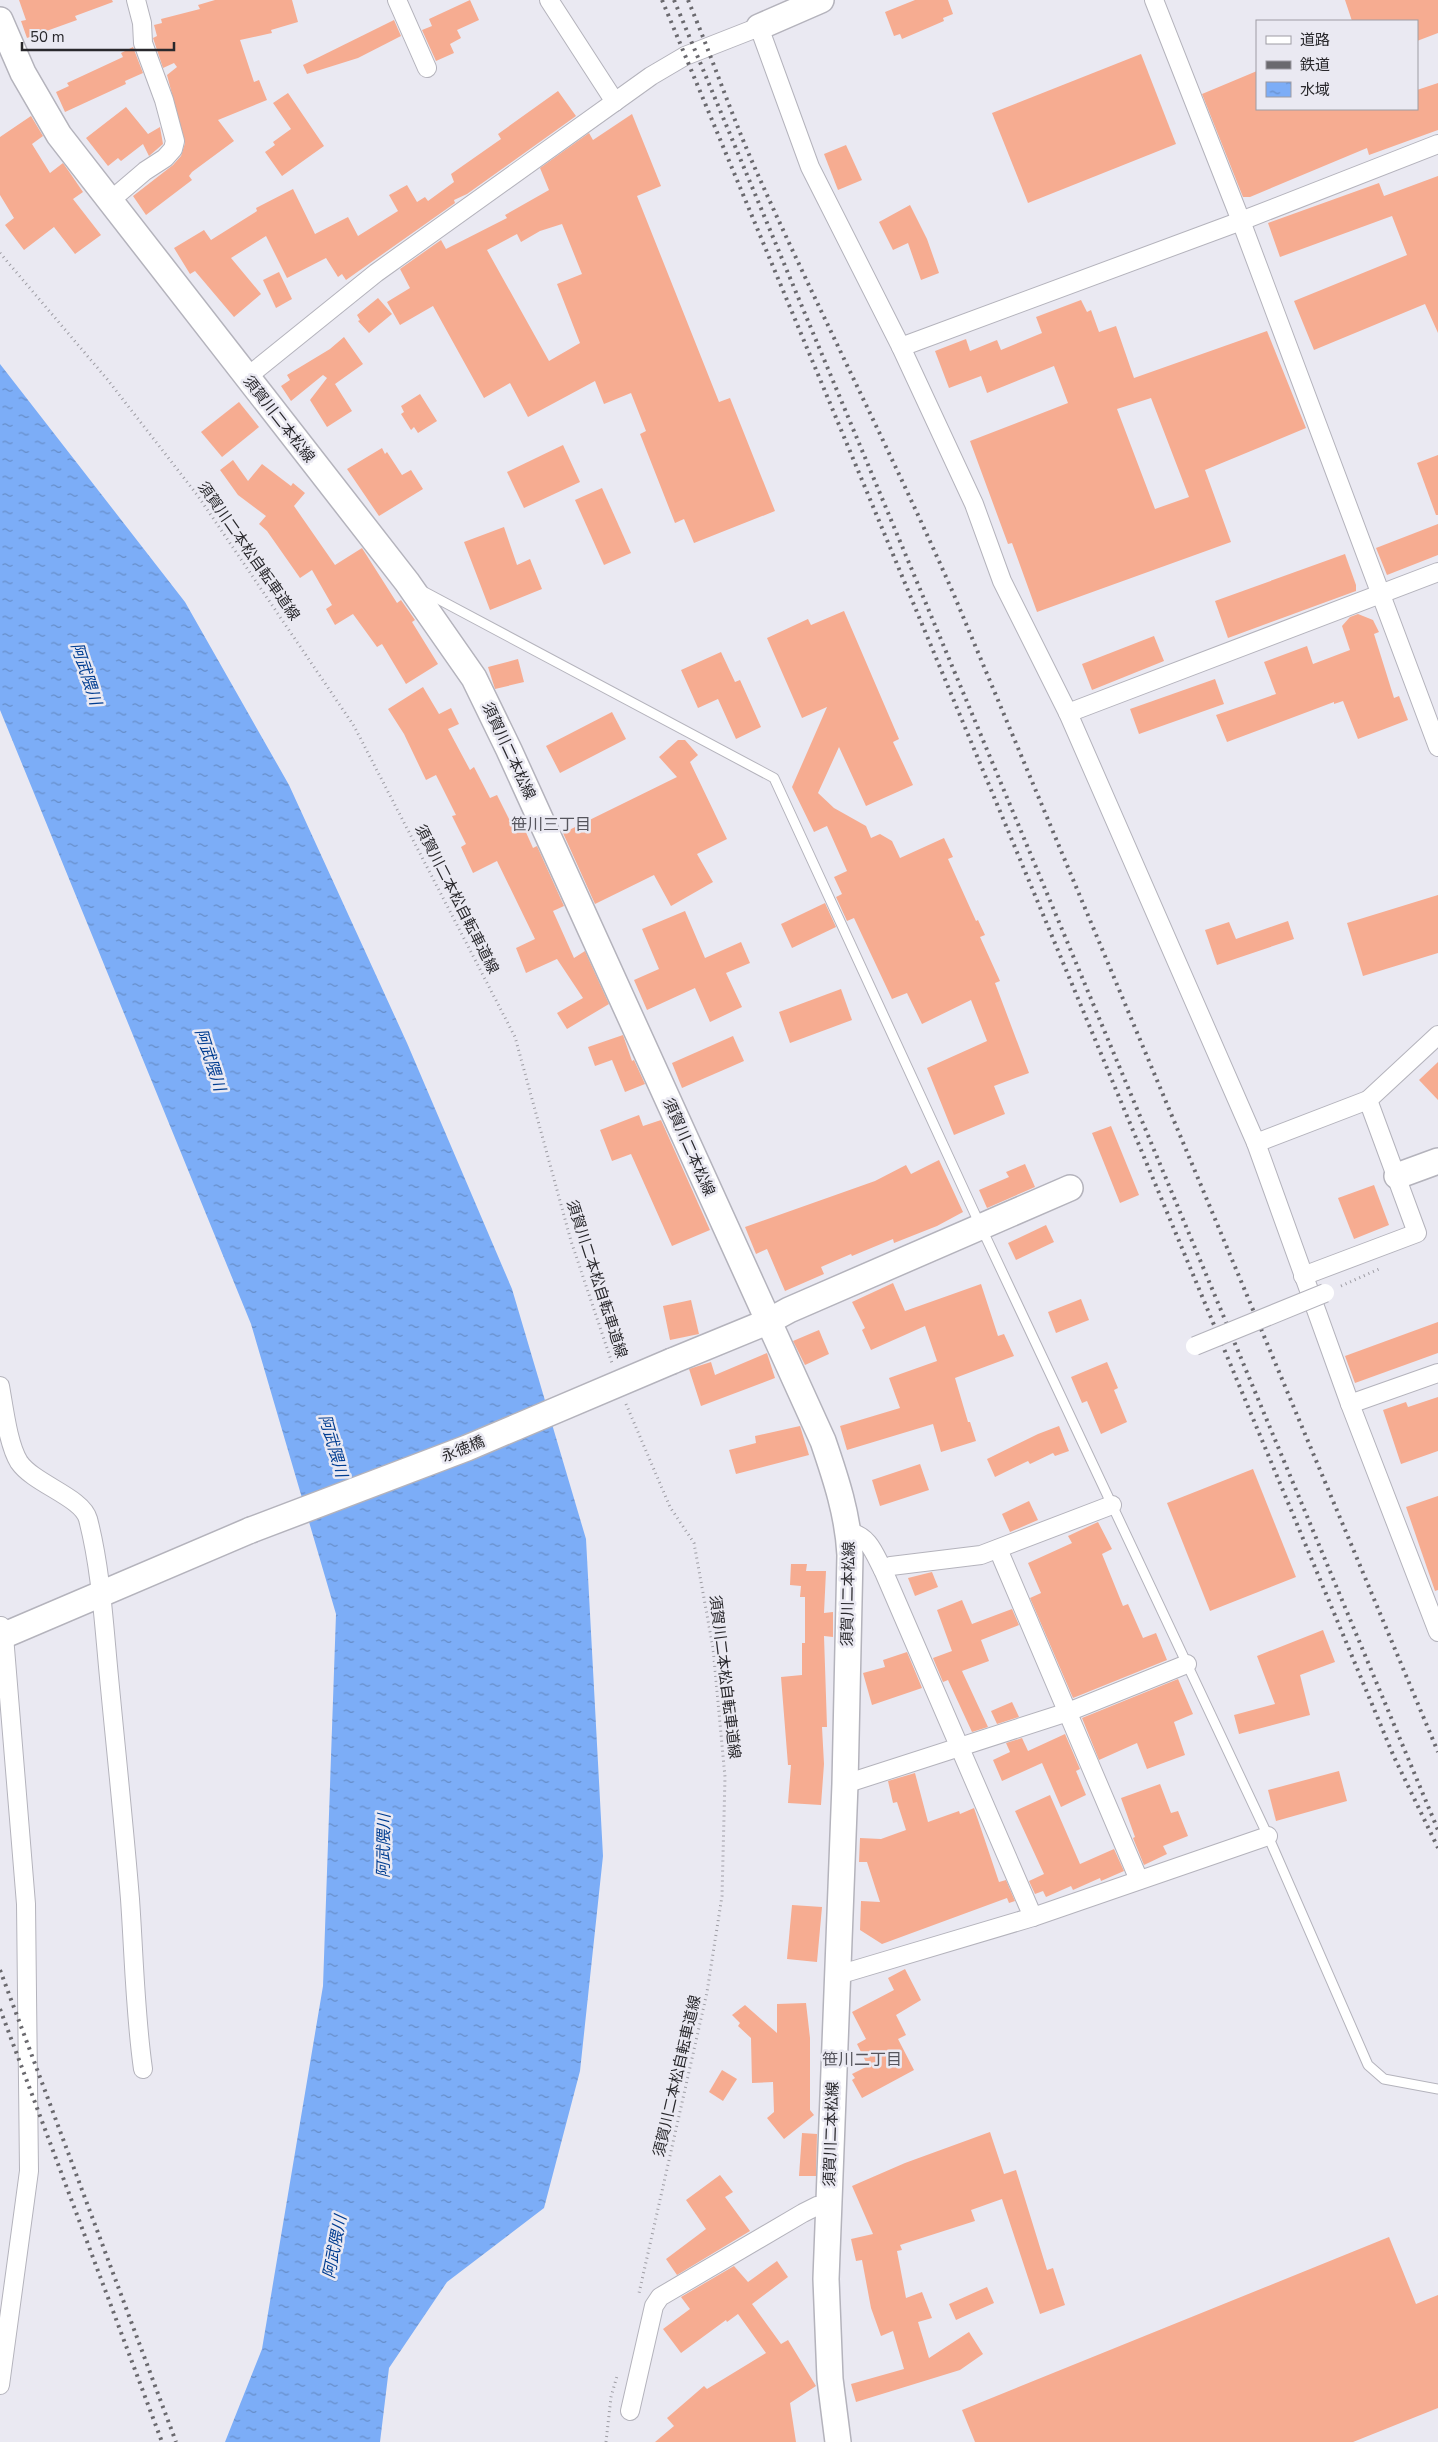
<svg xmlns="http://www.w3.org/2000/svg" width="1438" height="2442" font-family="'Nunito Sans','Noto Sans JP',sans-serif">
	<defs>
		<pattern id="water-ripples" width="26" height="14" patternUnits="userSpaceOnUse" patternTransform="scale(1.25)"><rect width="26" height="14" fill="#7cadf7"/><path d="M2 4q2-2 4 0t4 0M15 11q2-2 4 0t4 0" fill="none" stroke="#668dc8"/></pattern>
	</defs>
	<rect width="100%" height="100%" fill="#eae9f2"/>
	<path fill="url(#water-ripples)" d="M0 364 185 602 289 785 407 1043 512 1289 586 1539 603 1856 580 2071 544 2208 447 2282 389 2368 380 2442H225L262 2349 323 1986 336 1614 251 1324 0 710Z"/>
	<g fill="#f6ac91" fill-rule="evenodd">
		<path d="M19 0H112L113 2 75 16 77 20 27 38 21 21 26 20Z"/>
		<path d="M215 0H292L298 22 271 30 272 33 240 40 254 82 259 80 267 100 218 120 234 141 192 172 189 176 192 180 146 215 133 196 173 165 181 156 185 143 167 75 177 67 174 63 163 68 153 38 157 36 154 25 162 23 161 19 200 9 198 5Z"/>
		<path d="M470 0 479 20 457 30 461 38 450 44 454 53 436 61 422 30 432 26 429 19Z"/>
		<path d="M915 0H948L953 14 943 18 944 21 902 39 900 34 894 36 885 12Z"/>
		<path d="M1345 0H1438V33L1417 41V21H1352Z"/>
		<path d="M394 20 401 36 358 58 307 74 303 65Z"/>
		<path d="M133 47 143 73 125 81 126 84 65 112 56 92 69 86 67 83 123 57 121 53Z"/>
		<path d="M1141 54 1176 144 1028 203 992 113Z"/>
		<path d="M1257 71V109H1417V90L1438 83V130L1369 155 1367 148 1250 197H1243L1202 94Z"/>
		<path d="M558 91 576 116 467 194 454 200 455 203 346 280 342 274 338 277 326 258 287 278 266 236 231 258 261 294 234 317 195 271 190 274 174 248 204 230 211 240 257 211 256 208 293 189 315 234 348 217 358 236 398 211 389 195 407 185 417 202 425 197 428 201 454 182 451 174 501 139 498 134Z"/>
		<path d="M288 93 324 146 282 176 265 152 275 145 273 142 291 129 273 103Z"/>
		<path d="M126 107 148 134 160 127 163 144 149 156 143 144 121 161 118 158 108 166 86 138Z"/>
		<path d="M632 114 661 186 637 196 719 402 730 398 775 511 694 543 684 519 675 523 640 434 646 431 631 393 604 404 595 381 528 417 510 383 484 398 433 306 400 325 387 302 410 288 400 269 441 240 446 249 507 218 505 215 549 190 540 168 589 133 593 140ZM562 224 582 274 557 284 580 343 549 361 487 250 517 234 521 242 540 231Z"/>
		<path d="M31 116 43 136 32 144 50 173 63 163 70 173 83 192 73 199 101 235 75 254 54 227 24 250 5 225 14 218 0 195V137Z"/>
		<path d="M846 145 862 180 838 190 824 154Z"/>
		<path d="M1438 176V333L1425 304 1314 350 1294 301 1407 255 1392 216 1280 257 1268 223 1379 183 1384 196Z"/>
		<path d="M910 205 927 239 939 273 921 280 908 243 893 250 879 222Z"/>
		<path d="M279 272 292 299 276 308 263 280Z"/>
		<path d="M378 298 392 314 369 333 358 321 360 320 357 315Z"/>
		<path d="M1081 300 1087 312 1091 310 1099 332 1116 326 1134 378 1267 331 1306 428 1205 470 1231 542 1037 612 1012 543 1008 544 970 441 1068 403 1054 366 987 393 981 376 949 388 935 351 966 339 970 351 997 340 1001 350 1042 333 1036 317ZM1151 398 1189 497 1155 509 1117 409Z"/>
		<path d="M344 337 363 364 335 384 352 411 327 427 310 400 327 378 323 375 291 401 281 386 290 380 287 375 330 349Z"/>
		<path d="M420 394 437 421 418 433 414 427 411 430 401 414 404 412 401 406Z"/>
		<path d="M239 402 259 427 222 457 201 432Z"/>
		<path d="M563 445 580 482 524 508 507 472Z"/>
		<path d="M382 448 385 454 387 452 402 475 411 470 423 489 379 516 347 469Z"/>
		<path d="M1438 455V515H1436L1417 463Z"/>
		<path d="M233 460 248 481 262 464 291 486 293 483 305 493 294 506 335 565 362 548 397 603 401 600 415 620 412 622 438 664 406 684 382 644 377 647 353 614 335 625 326 609 332 605 312 570 300 578 267 531 259 524 266 516 238 495 220 470Z"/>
		<path d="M602 488 631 553 604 565 575 500Z"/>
		<path d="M1438 524V555L1387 575 1376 548Z"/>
		<path d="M504 527 517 565 530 559 542 589 490 610 464 542Z"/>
		<path d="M1345 554 1356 585V591L1228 638 1215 601Z"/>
		<path d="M844 611 899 739 893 742 913 785 866 806 839 747 818 793 834 808 866 826 871 838 880 834 892 841 900 858 944 838 953 857 948 859 976 921 978 920 985 935 980 937 1000 981 995 983 1029 1073 994 1086 1005 1114 954 1135 927 1068 987 1041 971 1000 922 1024 907 993 892 999 854 918 847 921 836 897 842 894 834 877 847 871 827 826 814 832 792 787 827 707 802 718 767 638 808 619 811 625Z"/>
		<path d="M1358 614 1373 620 1379 632 1374 634 1394 698 1399 696 1408 720 1358 739 1343 701 1334 704V702L1227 742 1216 715 1276 694 1264 662 1307 646 1313 664 1350 650 1342 626 1350 617Z"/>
		<path d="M1154 636 1164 661 1092 690 1082 664Z"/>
		<path d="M721 652 735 682 740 680 761 727 736 739 718 699 698 708 681 670Z"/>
		<path d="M518 659 524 682 495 689 488 667Z"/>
		<path d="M1215 679 1224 704 1139 734 1130 709Z"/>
		<path d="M423 687 439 714 451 708 459 724 448 729 470 770 474 767 490 798 497 795 511 823 520 819 533 848 537 846 564 906 553 911 574 958 585 951 609 1004 567 1029 557 1013 583 998 557 959 526 973 516 948 535 939 497 861 473 873 461 847 466 844 452 816 456 815 436 775 426 780 404 734 388 709Z"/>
		<path d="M612 712 626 739 560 773 546 746Z"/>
		<path d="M678 740H685L698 755 690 762 727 839 697 854 713 882 671 906 654 875 595 904 563 833 677 777 659 757Z"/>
		<path d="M1438 895V953L1363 976 1347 923Z"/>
		<path d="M825 903 836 927 792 948 781 924Z"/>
		<path d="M685 911 705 958 741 942 750 963 726 973 742 1007 710 1022 695 988 647 1010 634 980 659 969 642 929Z"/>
		<path d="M1288 921 1294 939 1217 965 1205 930 1229 922 1236 939Z"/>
		<path d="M841 989 852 1020 790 1043 779 1012Z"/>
		<path d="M623 1035 632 1061 634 1060 645 1084 625 1092 612 1060 595 1066 588 1047Z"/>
		<path d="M733 1036 744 1061 682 1088 672 1063Z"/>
		<path d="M1438 1062V1100L1419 1080Z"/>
		<path d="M639 1115 643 1126 661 1120 710 1230 672 1246 631 1154 612 1161 600 1130Z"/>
		<path d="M1111 1126 1139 1195 1120 1203 1092 1133Z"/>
		<path d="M939 1160 963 1212 937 1226 894 1243 893 1239 852 1256 851 1254 821 1267 824 1274 785 1291 767 1249 756 1254 745 1227 875 1181 906 1165 911 1174Z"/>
		<path d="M1025 1164 1035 1187 987 1208 979 1190 1009 1177 1006 1172Z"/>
		<path d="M1374 1185 1389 1225 1354 1239 1338 1198Z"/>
		<path d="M1046 1225 1054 1242 1016 1260 1008 1243Z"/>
		<path d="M893 1283 905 1311 981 1284 998 1336 1004 1334 1014 1356 955 1378 968 1422H970L976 1441 941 1452 933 1424 847 1450 840 1426 900 1408 889 1378 937 1361 925 1326 871 1350 862 1330 865 1328 852 1302Z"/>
		<path d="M1081 1299 1089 1320 1056 1333 1048 1312Z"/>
		<path d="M691 1300 699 1334 670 1340 663 1306Z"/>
		<path d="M1438 1322V1353L1355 1383 1345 1356Z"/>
		<path d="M819 1330 829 1354 805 1365 793 1341Z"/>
		<path d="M767 1353 775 1378 701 1406 689 1369 711 1362 715 1375Z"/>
		<path d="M1107 1362 1118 1388 1114 1390 1127 1422 1101 1434 1087 1401 1082 1403 1071 1377Z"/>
		<path d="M1438 1397V1451L1401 1464 1383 1410 1406 1402 1408 1407Z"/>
		<path d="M800 1426 809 1455 736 1474 729 1450 756 1443 755 1436Z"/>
		<path d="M1059 1426 1069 1451 1055 1456 1053 1453 1030 1464 1028 1461 995 1477 987 1459 1038 1434Z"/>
		<path d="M920 1464 929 1490 880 1506 872 1480Z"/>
		<path d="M1253 1469 1296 1577 1210 1611 1167 1503Z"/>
		<path d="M1438 1496V1590L1435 1591 1406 1507Z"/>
		<path d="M1029 1501 1038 1520 1010 1532 1002 1514Z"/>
		<path d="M1098 1522 1112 1549 1102 1554 1123 1606 1128 1604 1143 1638 1156 1633 1167 1660 1073 1698 1030 1598 1041 1593 1028 1563 1072 1543 1068 1536Z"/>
		<path d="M791 1564H807L806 1571H826L824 1613 833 1612V1637L824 1636 827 1727H822L824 1764 821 1805 788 1803 791 1765H788L781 1677 802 1675V1643H805V1597H800L801 1586 790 1585Z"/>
		<path d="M932 1572 938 1587 915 1596 908 1578Z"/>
		<path d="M962 1600 972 1624 1012 1609 1019 1625 981 1640 989 1661 962 1671 988 1727 972 1732 948 1680 943 1682 933 1658 952 1651 937 1610Z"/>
		<path d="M1323 1630 1335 1662 1300 1675 1310 1715 1239 1734 1234 1715 1275 1704 1257 1656Z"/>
		<path d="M907 1652 922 1688 872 1705 863 1673 885 1667 883 1660Z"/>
		<path d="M1178 1679 1193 1714 1174 1722 1185 1755 1147 1769 1137 1743 1099 1760 1082 1718Z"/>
		<path d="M1012 1702 1019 1717 997 1724 991 1711Z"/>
		<path d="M1065 1734 1080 1769 1076 1771 1086 1795 1061 1807 1042 1763 1002 1781 993 1760 1010 1752 1006 1743 1022 1738 1028 1751Z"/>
		<path d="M1339 1771 1347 1801 1276 1821 1268 1790Z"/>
		<path d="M915 1773 928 1822 959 1811 960 1814 974 1808 999 1882 1006 1880 1015 1901 1009 1903 1007 1898 882 1944 860 1930 861 1901 880 1902 867 1862H859L860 1838 881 1839 906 1830 897 1802 893 1803 888 1781Z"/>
		<path d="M1160 1784 1171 1813 1178 1811 1188 1836 1163 1846 1167 1854 1144 1865 1133 1838 1135 1837 1121 1798Z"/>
		<path d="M1050 1795 1080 1864 1114 1849 1124 1871 1101 1881 1100 1878 1073 1890 1071 1886 1046 1897 1043 1891 1035 1894 1029 1881 1044 1874 1015 1811Z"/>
		<path d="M792 1905 822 1907 817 1962 787 1959Z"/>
		<path d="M905 1969 921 2000 896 2015 906 2035 898 2039 914 2070 862 2098 852 2080 855 2078 852 2074 868 2066 857 2044 866 2039 852 2012 894 1990 888 1978Z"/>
		<path d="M806 2003 810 2038V2110L814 2115 784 2139 767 2118 774 2112 773 2082 752 2083 751 2038 738 2026 740 2023 732 2015 745 2005 777 2033V2004Z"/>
		<path d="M722 2070 737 2079 723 2101 709 2092Z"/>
		<path d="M990 2132 1004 2174 1016 2170 1047 2270 1053 2268 1065 2305 1040 2314 1002 2199 971 2210 975 2221 900 2245 902 2250 897 2251 906 2298 922 2292 932 2318 918 2322 929 2358 969 2332 983 2354 960 2370 856 2402 851 2384 904 2369 893 2331 881 2336 871 2308 862 2260 856 2261 851 2239 873 2234 852 2186 905 2163Z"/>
		<path d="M802 2133 817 2134 816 2176H799Z"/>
		<path d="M720 2175 733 2192 725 2197 750 2231 677 2275 666 2259 706 2229 686 2200Z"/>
		<path d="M1389 2237 1416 2304 1438 2295V2408L1353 2442H975L962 2410Z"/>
		<path d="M777 2261 788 2277 752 2304 781 2344 788 2340 816 2386 790 2403 796 2442H655L674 2426 667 2418 704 2386 707 2389 766 2353 738 2314 727 2322 726 2320 681 2353 663 2329 690 2309 681 2297 734 2266 748 2282Z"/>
		<path d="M987 2287 994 2303 956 2320 949 2304Z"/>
	</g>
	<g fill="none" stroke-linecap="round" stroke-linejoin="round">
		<g stroke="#b4b3bc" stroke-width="11">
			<path id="lane" d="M423 591 774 778 981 1227 1268 1836 1368 2065 1384 2079 1438 2089"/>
		</g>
		<g stroke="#b4b3bc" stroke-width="20">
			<g id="street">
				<path d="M397 0 427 68"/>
				<path d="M549 0 615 102"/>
				<path d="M1154 0 1241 221 1438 747"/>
				<path d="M111 200 145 171 165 158 173 149 175 141 164 100 143 43 142 23 136 0"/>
				<path d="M901 347 1241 221 1438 144"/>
				<path d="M247 377 376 273 651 76 685 56 759 27 810 167 901 347 974 504 1002 581 1068 713 1256 1143 1350 1404 1438 1632"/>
				<path d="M1068 713 1438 572"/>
				<path d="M1368 1100 1438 1035"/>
				<path d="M1256 1143 1368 1100 1417 1233 1303 1276"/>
				<path d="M0 1386C4 1408 8 1444 19 1462 34 1484 82 1497 88 1519 101 1569 104 1626 109 1677 116 1751 124 1825 130 1899 134 1956 135 2013 143 2069"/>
				<path d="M1350 1404 1438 1373"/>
				<path d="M849 1532C869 1536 874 1553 883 1570L1033 1917"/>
				<path d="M998 1549 1139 1880"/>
				<path d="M883 1570 891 1566 981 1555 1112 1505"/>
				<path d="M845 1784 1068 1712 1187 1664"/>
				<path d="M838 1975 1033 1917 1268 1836"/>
				<path d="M0 2385 29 2171 26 1904 4 1636 1 1626"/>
				<path d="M630 2411 654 2306 660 2297 803 2213 817 2206 828 2205"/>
			</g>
		</g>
		<g stroke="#b4b3bc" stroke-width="28">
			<g id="secondary">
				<path d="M0 20 23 73 59 135 407 582 474 678 509 750 823 1441C836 1479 848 1515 850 1555L845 1784 826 2279 830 2379 838 2442"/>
				<path d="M759 27 821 0"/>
				<path d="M1397 1176 1438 1161"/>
				<path d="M672 1361 767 1322 789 1310 1070 1188"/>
				<path d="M0 1637 251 1530"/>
			</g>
		</g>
		<g stroke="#9d9ca3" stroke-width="3" stroke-dasharray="1 4" stroke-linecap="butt">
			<path d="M0 253 107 379 198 496 354 726 515 1037 571 1241 612 1363"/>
			<path d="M1341 1286 1379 1269"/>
			<path d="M626 1404 670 1507 694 1543 713 1648 725 1777 722 1896 707 1992 639 2293"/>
			<path d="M606 2442 611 2397 617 2376"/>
		</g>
		<use href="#lane" stroke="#fff" stroke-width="9"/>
		<use href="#street" stroke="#fff" stroke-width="18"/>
		<use href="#secondary" stroke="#fff" stroke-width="25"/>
		<g stroke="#6a696e" stroke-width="4" stroke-dasharray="2.5 5" stroke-linecap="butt">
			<path d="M662 0 1394 1757 1438 1848"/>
			<path d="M674 0 1438 1830"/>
			<path d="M688 0C711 55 730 111 754 166 818 310 891 451 954 595L1438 1752"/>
			<path d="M0 1970 176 2442"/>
			<path d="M0 2009 162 2442"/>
		</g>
		<g stroke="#b4b3bc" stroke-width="20" stroke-linecap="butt">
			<path id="street-bridge" d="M1195 1346 1325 1293"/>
		</g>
		<g stroke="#b4b3bc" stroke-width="28" stroke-linecap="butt">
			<path id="secondary-bridge" d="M251 1530 467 1448 672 1361"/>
		</g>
		<use href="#street-bridge" stroke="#fff" stroke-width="18"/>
		<use href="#secondary-bridge" stroke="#fff" stroke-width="25"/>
	</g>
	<g text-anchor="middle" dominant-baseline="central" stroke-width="5" stroke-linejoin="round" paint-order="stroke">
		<g font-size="15" fill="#29282c" stroke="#eae9f2">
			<text transform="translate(279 419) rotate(52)">須賀川二本松線</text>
			<text transform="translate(249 551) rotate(55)">須賀川二本松自転車道線</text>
			<text transform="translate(509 751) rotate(65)">須賀川二本松線</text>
			<text transform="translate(457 899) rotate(63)">須賀川二本松自転車道線</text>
			<text transform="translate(689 1147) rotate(66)">須賀川二本松線</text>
			<text transform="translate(597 1279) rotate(72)">須賀川二本松自転車道線</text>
			<text transform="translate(463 1449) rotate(-22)">永徳橋</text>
			<text transform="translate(848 1594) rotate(-89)">須賀川二本松線</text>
			<text transform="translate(725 1677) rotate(83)">須賀川二本松自転車道線</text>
			<text transform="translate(677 2076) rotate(-77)">須賀川二本松自転車道線</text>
			<text transform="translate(831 2134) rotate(-88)">須賀川二本松線</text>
		</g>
		<g font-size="16" font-style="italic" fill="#003d91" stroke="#eae9f2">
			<text transform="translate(86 674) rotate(72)">阿武隈川</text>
			<text transform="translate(210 1060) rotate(72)">阿武隈川</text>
			<text transform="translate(333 1446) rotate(74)">阿武隈川</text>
			<text transform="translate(384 1846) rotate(-89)">阿武隈川</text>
			<text transform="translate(335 2247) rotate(-79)">阿武隈川</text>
		</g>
		<g font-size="16" fill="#56555d" stroke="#eae9f2">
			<text x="551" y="825">笹川三丁目</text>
			<text x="862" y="2060">笹川二丁目</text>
		</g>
	</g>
	<rect x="1256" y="20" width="162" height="90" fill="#eae9f2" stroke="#9d9ca3"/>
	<rect x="1266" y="36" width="25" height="8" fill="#ffffff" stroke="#9d9ca3"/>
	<text x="1300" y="45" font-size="15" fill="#29282c">道路</text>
	<rect x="1266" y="61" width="25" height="8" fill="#6a696e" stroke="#9d9ca3"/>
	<text x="1300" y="70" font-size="15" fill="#29282c">鉄道</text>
	<rect x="1266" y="82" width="25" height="15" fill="url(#water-ripples)" stroke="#9d9ca3"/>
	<text x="1300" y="95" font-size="15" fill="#29282c">水域</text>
	<path d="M22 42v8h152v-8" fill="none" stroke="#29282c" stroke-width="2.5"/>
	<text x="30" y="42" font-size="15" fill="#29282c" stroke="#eae9f2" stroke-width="4" paint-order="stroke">50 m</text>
</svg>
